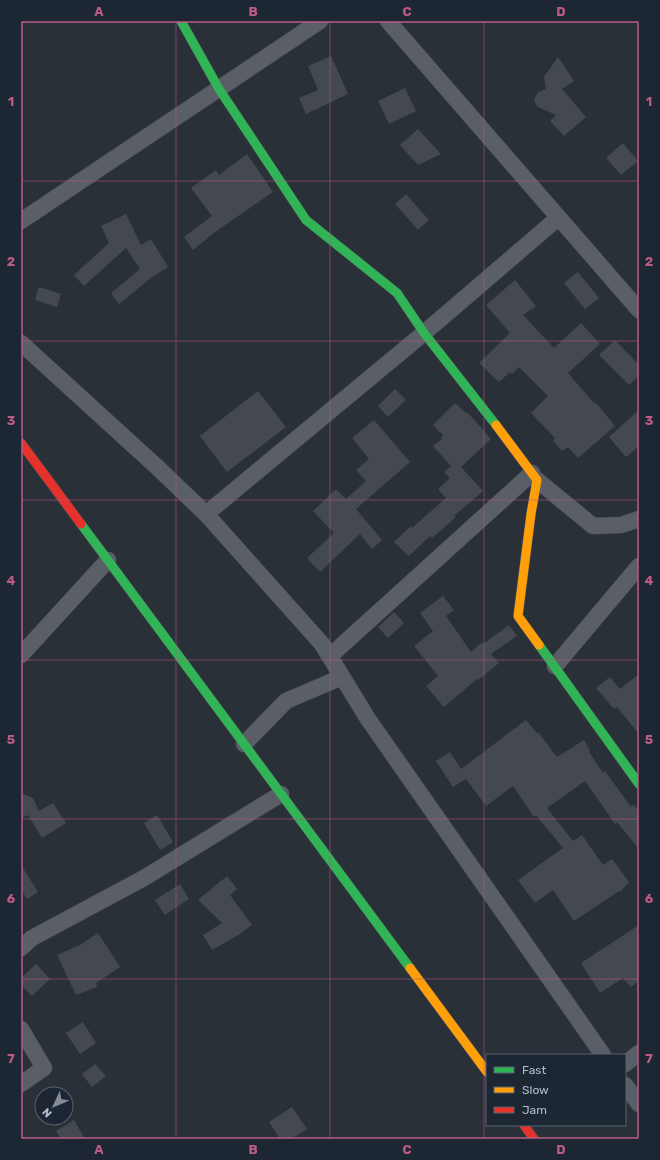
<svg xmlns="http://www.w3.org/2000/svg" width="660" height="1160" font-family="Rubik,sans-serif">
	<rect width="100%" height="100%" fill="#2a3038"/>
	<g fill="#444950">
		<path d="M331 56 348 94 306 114 299 98 318 90 308 66Z"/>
		<path d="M558 57 574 81 562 89 586 117 564 136 550 121 556 115 538 107 536 105 534 99 538 92 546 89 544 77Z"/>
		<path d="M405 88 416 111 389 124 378 101Z"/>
		<path d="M418 129 441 154 418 165 400 145Z"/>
		<path d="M623 143 638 161 621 175 606 158Z"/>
		<path d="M247 154 273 192 215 232 193 250 184 237 212 216 191 188 216 170 219 175Z"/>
		<path d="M406 194 429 220 418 230 395 204Z"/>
		<path d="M126 214 141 245 151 239 168 267 152 277 119 304 111 293 140 269 126 248 84 286 74 275 109 243 101 226Z"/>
		<path d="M578 272 599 298 585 309 564 283Z"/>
		<path d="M515 280 536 306 523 315 554 348 581 323 600 344 568 373 593 402 597 404 615 426 578 458 568 447 562 451 553 441 555 438 531 413 548 396 519 367 512 374 510 372 499 382 479 363 510 333 486 305Z"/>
		<path d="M39 287 61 294 57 307 35 300Z"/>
		<path d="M615 340 639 365V375L629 385 599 355Z"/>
		<path d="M395 389 406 400 388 417 378 406Z"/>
		<path d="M258 391 286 427 227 472 200 436Z"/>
		<path d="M455 403 467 414 468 413 491 439 461 467 483 491 454 516 456 517 432 538 430 536 409 556 394 542 411 526 412 528 446 498 438 489 450 478 444 472 451 466 433 446 442 439 441 438 443 435 433 425Z"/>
		<path d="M639 410V446L626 457 609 437Z"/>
		<path d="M374 420 410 462 356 509 382 540 372 549 360 534 320 572 307 558 334 533 313 511 336 489 346 499 366 481 356 470 369 459 352 438Z"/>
		<path d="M443 596 454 610 446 616 471 652 481 643 483 644 509 625 517 636 491 654 499 663 478 680 477 679 444 707 426 686 438 676 414 646 433 631 420 613Z"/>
		<path d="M394 612 404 623 388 638 378 627Z"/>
		<path d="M639 674V734L617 707 614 709 596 688 610 677 620 689Z"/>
		<path d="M526 720 537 733 538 732 557 757 584 740 590 751 589 752 603 773 605 771 631 807 634 805 639 811V849L617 822 615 824 585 781 547 808 573 841 582 835 603 865 612 859 629 882 620 892 619 891 574 921 553 890 535 903 518 880 563 848 536 815 534 817 513 786 486 806 466 779 453 787 436 761 450 752 461 769Z"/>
		<path d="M21 793 33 798 39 811 53 803 66 823 42 838 28 815 21 818Z"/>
		<path d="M157 815 173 842 160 850 144 823Z"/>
		<path d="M21 865 38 892 27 899 21 889Z"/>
		<path d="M227 876 237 889 230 895 252 925 240 934 212 950 203 935 222 923 198 900Z"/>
		<path d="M180 884 189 899 165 915 155 900Z"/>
		<path d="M639 925V981L631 987 623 978 600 993 581 963Z"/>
		<path d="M98 933 120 967 96 983 97 987 76 995 57 955 80 945Z"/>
		<path d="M36 964 50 979 32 996 21 985V978Z"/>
		<path d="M83 1022 96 1043 80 1054 66 1033Z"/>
		<path d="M95 1064 106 1076 92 1087 82 1074Z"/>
		<path d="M292 1107 307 1129 291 1139H280L269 1122Z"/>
		<path d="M74 1120 85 1139H61L56 1131Z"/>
	</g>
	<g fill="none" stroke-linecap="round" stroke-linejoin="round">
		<g stroke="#484c53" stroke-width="17">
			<g id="street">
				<path d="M388 21 639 310"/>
				<path d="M21 221 320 21"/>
				<path d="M21 343 157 467 206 514 322 644 368 719 603 1055"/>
				<path d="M537 480 593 526 621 525 639 519"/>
				<path d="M206 514 424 333 558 218"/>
				<path d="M21 655 108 560"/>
				<path d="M330 656 532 473"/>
				<path d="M555 666 639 566"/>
				<path d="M244 744 286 701 342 677"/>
				<path d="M21 948 32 938 144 878 281 794"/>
				<path d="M21 1029 44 1068 21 1084"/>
				<path d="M625 1064 639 1053"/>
				<path d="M625 1085 639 1104"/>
			</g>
		</g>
		<g stroke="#484c53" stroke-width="10">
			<g id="fast">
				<path d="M181 21 219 89 306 220 397 293 424 333 496 425"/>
				<path d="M81 524 410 968"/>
				<path d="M539 645 639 784"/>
			</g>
		</g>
		<g stroke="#484c53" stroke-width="10">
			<g id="slow">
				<path d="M496 425 537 480 531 514 518 616 539 645"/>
				<path d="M410 968 487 1072"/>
			</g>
		</g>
		<g stroke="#484c53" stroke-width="10">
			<g id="jam">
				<path d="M21 443 81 524"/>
				<path d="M524 1125 534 1139"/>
			</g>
		</g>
		<use href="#street" stroke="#5a5e66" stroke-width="16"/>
		<use href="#fast" stroke="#30b455" stroke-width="9"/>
		<use href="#slow" stroke="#ff9f0a" stroke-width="9"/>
		<use href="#jam" stroke="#e5322d" stroke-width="9"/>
	</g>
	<path fill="none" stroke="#bc5a87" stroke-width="1" stroke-opacity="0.55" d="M176 21V1139M330 21V1139M484 21V1139M21 181H639M21 341H639M21 500H639M21 660H639M21 819H639M21 979H639"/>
	<rect width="660" height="1160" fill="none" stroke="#1d2633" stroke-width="44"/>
	<rect x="486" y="1054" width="140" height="72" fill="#1d2633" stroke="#59626f"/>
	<rect x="494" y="1067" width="20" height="6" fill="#30b455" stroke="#59626f"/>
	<text x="522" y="1074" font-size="12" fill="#b4bcc9">Fast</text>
	<rect x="494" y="1087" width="20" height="6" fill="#ff9f0a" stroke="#59626f"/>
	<text x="522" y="1094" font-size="12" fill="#b4bcc9">Slow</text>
	<rect x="494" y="1107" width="20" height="6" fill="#e5322d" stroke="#59626f"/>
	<text x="522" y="1114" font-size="12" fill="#b4bcc9">Jam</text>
	<g transform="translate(54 1106) rotate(226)"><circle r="19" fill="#1d2633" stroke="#59626f"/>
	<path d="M0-3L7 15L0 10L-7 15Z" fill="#848b96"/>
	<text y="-6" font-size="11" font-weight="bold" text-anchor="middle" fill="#b4bcc9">N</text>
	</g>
	<rect x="22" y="22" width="616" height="1116" fill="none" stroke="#bc5a87" stroke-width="1.5"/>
	<g font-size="13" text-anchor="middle" font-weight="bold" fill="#bc5a87">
		<text x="99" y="16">A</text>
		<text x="253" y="16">B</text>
		<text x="407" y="16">C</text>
		<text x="561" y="16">D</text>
		<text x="11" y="106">1</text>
		<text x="649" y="106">1</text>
		<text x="11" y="266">2</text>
		<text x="649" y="266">2</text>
		<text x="11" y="425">3</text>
		<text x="649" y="425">3</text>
		<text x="11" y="585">4</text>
		<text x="649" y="585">4</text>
		<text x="11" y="744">5</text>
		<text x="649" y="744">5</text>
		<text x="11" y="903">6</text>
		<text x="649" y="903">6</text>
		<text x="11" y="1063">7</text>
		<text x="649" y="1063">7</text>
		<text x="99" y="1154">A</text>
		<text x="253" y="1154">B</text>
		<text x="407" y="1154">C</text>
		<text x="561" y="1154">D</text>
	</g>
</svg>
